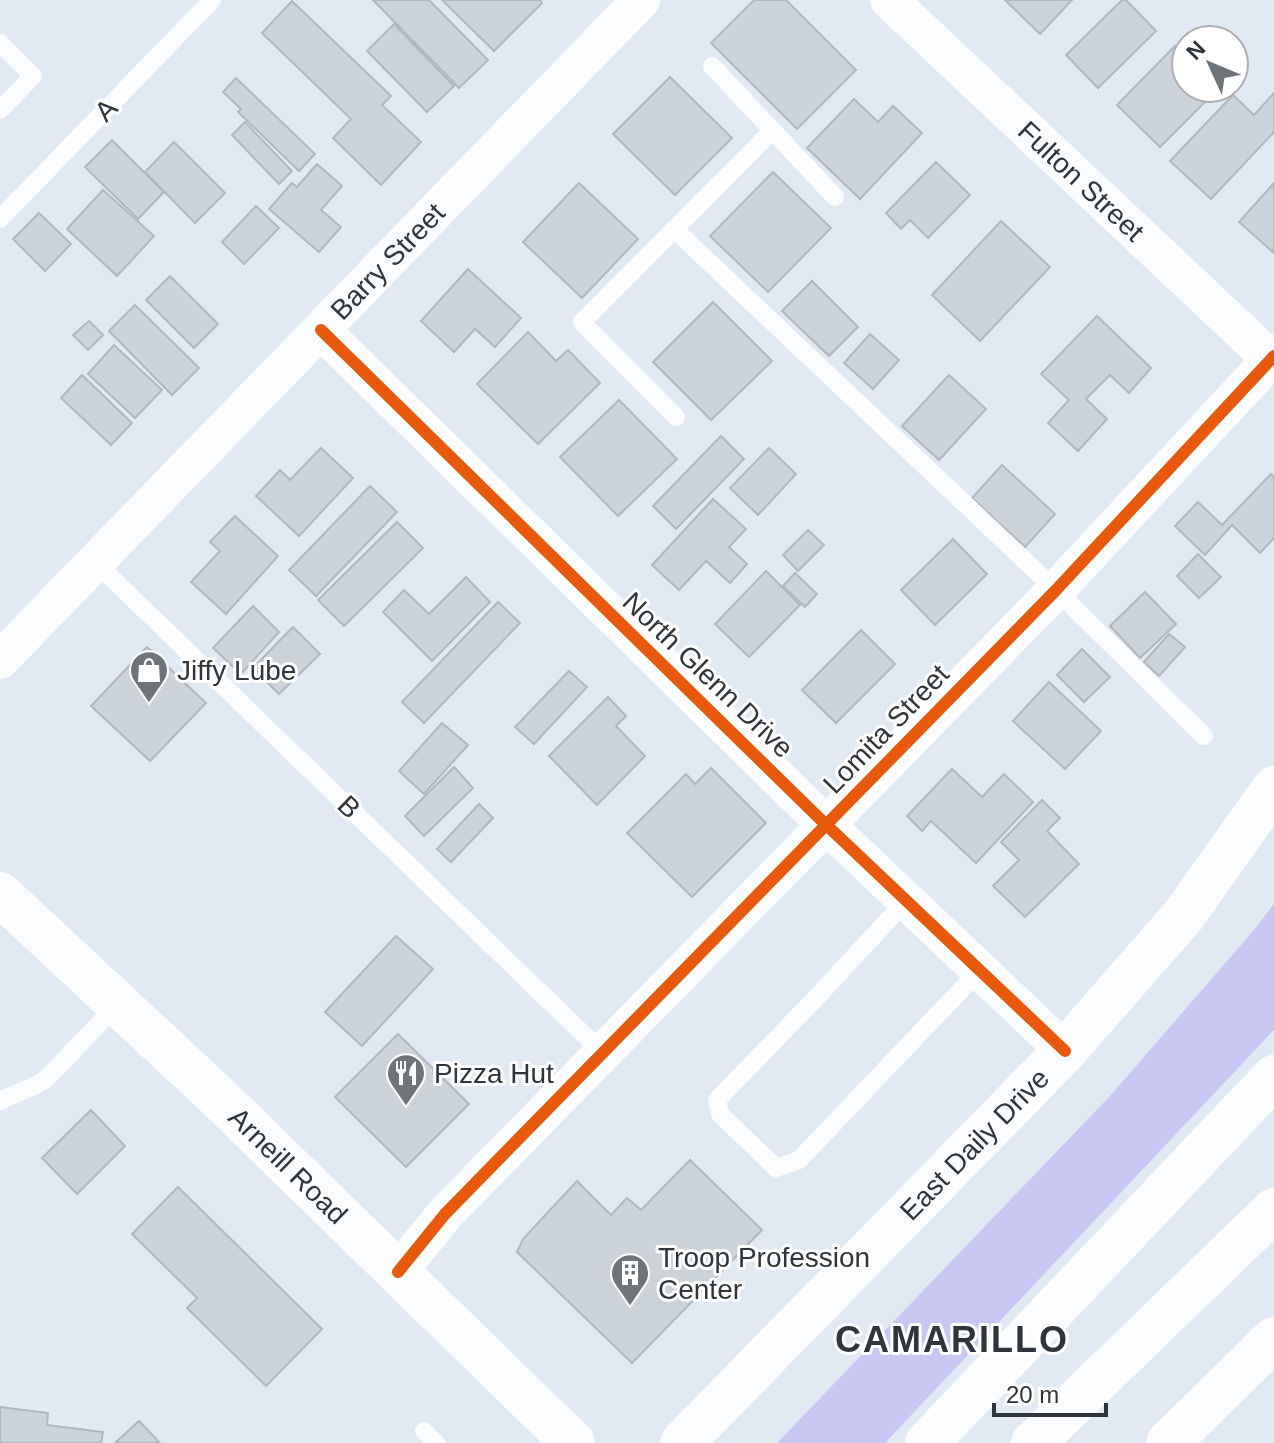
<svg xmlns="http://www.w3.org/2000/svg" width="1274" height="1443" font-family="Helvetica,sans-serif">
	<rect width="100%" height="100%" fill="#e1eaf2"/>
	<path fill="#c8c7f3" d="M1274 904V1030L885 1443H777L1110 1096 1254 930Z"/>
	<g fill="#cbd3d8" stroke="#b0b7bc" stroke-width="2">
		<path d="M373 0H429L488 60 459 88Z"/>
		<path d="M442 0H540L542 3 494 51Z"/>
		<path d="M754 0H786L856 70 797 129 711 43Z"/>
		<path d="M1005 0H1072L1040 34Z"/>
		<path d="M1122 0H1126L1156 31 1098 88 1066 55Z"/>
		<path d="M292 1 391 96 382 105 421 142 381 185 333 138 351 119 262 33Z"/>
		<path d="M394 24 454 86 427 112 367 51Z"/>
		<path d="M1175 46 1186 57V88L1218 89 1160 147 1117 105Z"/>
		<path d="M670 77 732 138 675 195 613 134Z"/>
		<path d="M236 78 315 154 299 171 238 112 241 109 223 92Z"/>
		<path d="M1274 93V132L1211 199 1170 161 1233 95 1254 115Z"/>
		<path d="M854 99 878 122 893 106 922 133 860 199 807 148Z"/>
		<path d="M245 122 292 171 279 184 232 135Z"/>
		<path d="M112 140 164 192 138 219 85 167Z"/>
		<path d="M174 142 225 193 195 223 145 172Z"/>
		<path d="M936 162 970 195 928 238 910 220 901 229 886 213Z"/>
		<path d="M317 164 342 186 321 210 341 227 319 252 269 209 292 183 297 187Z"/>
		<path d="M773 172 831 228 768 292 710 236Z"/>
		<path d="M579 183 638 239 582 298 523 242Z"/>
		<path d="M1274 183V253L1239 222Z"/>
		<path d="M103 190 154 236 117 276 67 229Z"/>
		<path d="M256 206 279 228 244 264 222 242Z"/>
		<path d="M39 213 71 244 45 271 13 239Z"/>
		<path d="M1001 221 1050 267 980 341 932 295Z"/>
		<path d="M468 269 521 318 495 347 475 329 454 352 421 321Z"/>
		<path d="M170 276 218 324 194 348 146 300Z"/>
		<path d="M812 281 858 327 829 356 782 311Z"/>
		<path d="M713 302 772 361 711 420 653 362Z"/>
		<path d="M135 305 199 368 172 395 109 331Z"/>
		<path d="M1097 316 1151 368 1129 393 1110 375 1086 399 1107 419 1078 451 1048 423 1069 400 1041 374Z"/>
		<path d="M89 321 103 335 88 350 73 335Z"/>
		<path d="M528 332 556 361 568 350 600 383 538 444 477 384Z"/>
		<path d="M870 334 899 360 873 389 844 363Z"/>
		<path d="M114 345 162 390 135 418 88 374Z"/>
		<path d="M82 375 132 423 111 445 61 398Z"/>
		<path d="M949 375 986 409 939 460 902 426Z"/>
		<path d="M619 400 677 459 618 516 560 457Z"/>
		<path d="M721 436 744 459 676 529 653 506Z"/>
		<path d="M321 448 353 478 299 536 256 496 280 470 290 480Z"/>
		<path d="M769 448 796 474 758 515 730 488Z"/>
		<path d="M1002 465 1055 514 1025 547 972 498Z"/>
		<path d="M1271 474 1274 477V538L1260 553 1232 525 1205 555 1175 526 1198 502 1222 525Z"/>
		<path d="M370 486 397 512 316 596 289 570Z"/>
		<path d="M713 499 746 529 729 547 747 564 730 583 706 561 679 590 652 565Z"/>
		<path d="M235 516 278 556 226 614 191 582 220 551 210 542Z"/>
		<path d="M397 522 423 548 344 626 318 600Z"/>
		<path d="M808 530 824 545 798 571 783 555Z"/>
		<path d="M953 539 987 574 935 625 901 590Z"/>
		<path d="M1198 554 1221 577 1199 598 1177 576Z"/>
		<path d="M766 571 800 605 749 657 715 624Z"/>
		<path d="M795 573 817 594 805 607 783 586Z"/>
		<path d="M466 577 490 602 432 661 383 612 404 590 429 614Z"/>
		<path d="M1145 592 1176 624 1140 658 1110 626Z"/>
		<path d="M498 602 520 623 424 723 402 702Z"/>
		<path d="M253 606 279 632 241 674 213 648Z"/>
		<path d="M293 627 320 654 279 694 253 668Z"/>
		<path d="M861 630 895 664 836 723 802 690Z"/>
		<path d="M1169 634 1185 647 1159 676 1144 662Z"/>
		<path d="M147 647 206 703 150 761 91 706Z"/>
		<path d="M1082 649 1110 677 1084 702 1057 675Z"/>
		<path d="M569 671 587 687 534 744 515 727Z"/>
		<path d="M1049 682 1101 731 1065 769 1013 721Z"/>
		<path d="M608 697 626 716 616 726 645 756 597 805 549 756Z"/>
		<path d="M442 723 468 745 424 794 399 771Z"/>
		<path d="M454 767 473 788 424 836 405 816Z"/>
		<path d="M711 768 766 823 692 897 627 833 686 774 695 784Z"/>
		<path d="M952 769 982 797 1004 774 1033 802 976 863 931 821 922 831 907 816Z"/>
		<path d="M1042 800 1060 818 1047 831 1079 864 1025 917 993 886 1019 860 1001 842Z"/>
		<path d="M479 804 493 818 451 862 437 849Z"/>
		<path d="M396 936 433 969 362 1046 325 1012Z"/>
		<path d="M398 1034 469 1104 406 1167 335 1097Z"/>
		<path d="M91 1110 125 1146 77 1194 42 1158Z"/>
		<path d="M690 1160 762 1230 632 1363 517 1252 523 1239 577 1181 611 1215 627 1198 641 1210Z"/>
		<path d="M178 1187 322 1329 266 1386 187 1308 197 1298 132 1234Z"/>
		<path d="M0 1407 48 1413 47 1425 103 1432 101 1443H0Z"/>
		<path d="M139 1421 160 1443H115Z"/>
	</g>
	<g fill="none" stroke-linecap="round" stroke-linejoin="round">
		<g stroke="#fafcfd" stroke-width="18">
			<path d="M0 43 33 76 0 110"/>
			<path d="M712 66 835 197"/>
			<path d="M0 219 212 0"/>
			<path d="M674 229 1056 590 1204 736"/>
			<path d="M676 417 582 322 773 130"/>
			<path d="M95 562 602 1052"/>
			<path d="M907 900 813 1001 717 1100 720 1114 776 1168 799 1160 980 970"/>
			<path d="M0 1101 40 1083 49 1076 117 1005"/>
			<path d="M424 1431 436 1443"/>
		</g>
		<g stroke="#fafcfd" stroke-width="38">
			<path id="s1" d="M889 0 1274 362"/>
			<path d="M321 330 818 817 1065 1051"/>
			<path id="s2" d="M0 660 641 0"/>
			<path d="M398 1272 445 1214 1056 590 1274 356"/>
		</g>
		<g stroke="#fafcfd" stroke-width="44">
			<path id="s3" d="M0 894 217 1096 573 1443"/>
			<path id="s4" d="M682 1443 1065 1051 1184 915 1274 788"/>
		</g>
		<g stroke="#fafcfd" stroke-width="44">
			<path d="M927 1443 1274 1077"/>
			<path d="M1033 1443 1274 1210"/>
			<path d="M1168 1443 1274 1339"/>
		</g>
		<g stroke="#fff" stroke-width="17">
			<g id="cycleway">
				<path d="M321 330 818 817 1065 1051"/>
				<path d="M398 1272 445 1214 1056 590 1274 356"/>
			</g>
		</g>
		<use href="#cycleway" stroke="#e8590c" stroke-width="12"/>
	</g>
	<defs>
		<g id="shop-pin" transform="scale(2)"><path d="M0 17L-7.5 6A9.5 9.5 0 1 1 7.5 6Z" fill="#6d747a" stroke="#fff"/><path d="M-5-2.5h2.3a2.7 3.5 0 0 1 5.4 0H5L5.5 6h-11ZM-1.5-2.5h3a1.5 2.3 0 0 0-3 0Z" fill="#fff"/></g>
		<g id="restaurant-pin" transform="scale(2)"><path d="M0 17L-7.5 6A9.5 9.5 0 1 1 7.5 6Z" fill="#6d747a" stroke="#fff"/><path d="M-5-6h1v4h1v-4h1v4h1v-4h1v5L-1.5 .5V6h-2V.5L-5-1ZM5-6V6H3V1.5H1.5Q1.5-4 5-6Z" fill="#fff"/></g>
		<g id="building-pin" transform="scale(2)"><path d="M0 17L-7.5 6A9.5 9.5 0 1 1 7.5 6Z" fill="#6d747a" stroke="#fff"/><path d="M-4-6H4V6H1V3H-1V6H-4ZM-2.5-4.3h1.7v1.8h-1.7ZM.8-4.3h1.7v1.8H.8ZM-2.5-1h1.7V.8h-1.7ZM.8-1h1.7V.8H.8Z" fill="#fff"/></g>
	</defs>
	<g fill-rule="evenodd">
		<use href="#shop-pin" x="149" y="670"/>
		<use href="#restaurant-pin" x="406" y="1073"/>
		<use href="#building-pin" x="630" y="1273"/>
	</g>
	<g text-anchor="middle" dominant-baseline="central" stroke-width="6" stroke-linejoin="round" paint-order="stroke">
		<g font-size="28" fill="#2f353a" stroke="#fff">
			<text transform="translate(106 110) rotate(-46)">A</text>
			<text stroke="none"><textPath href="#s1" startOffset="264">Fulton Street</textPath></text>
			<text stroke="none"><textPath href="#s2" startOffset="556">Barry Street</textPath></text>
			<text transform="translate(708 675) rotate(44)">North Glenn Drive</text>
			<text transform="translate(886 729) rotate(-46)">Lomita Street</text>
			<text transform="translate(349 807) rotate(44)">B</text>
			<text stroke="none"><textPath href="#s4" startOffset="418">East Daily Drive</textPath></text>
			<text stroke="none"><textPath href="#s3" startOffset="396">Arneill Road</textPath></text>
		</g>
		<g font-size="28" fill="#2f353a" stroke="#fff" text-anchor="start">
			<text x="177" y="670">Jiffy Lube</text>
			<text x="434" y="1073">Pizza Hut</text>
			<text x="658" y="1257">Troop Profession<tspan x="658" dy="32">Center</tspan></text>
		</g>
		<g font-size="36" font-weight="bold" letter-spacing="2" fill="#2f353a" stroke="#fff">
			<text x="952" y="1339">CAMARILLO</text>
		</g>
	</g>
	<g transform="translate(1210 64) rotate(314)"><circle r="38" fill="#ffffff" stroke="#acaeb0" stroke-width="2"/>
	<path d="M0-6L14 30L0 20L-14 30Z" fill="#6d747a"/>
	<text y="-12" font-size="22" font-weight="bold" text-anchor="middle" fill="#2f353a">N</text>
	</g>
	<path d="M994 1403v12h112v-12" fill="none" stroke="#2f353a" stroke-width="4"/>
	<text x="1006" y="1403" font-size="24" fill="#2f353a" stroke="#ffffff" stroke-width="6" paint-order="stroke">20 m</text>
</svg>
